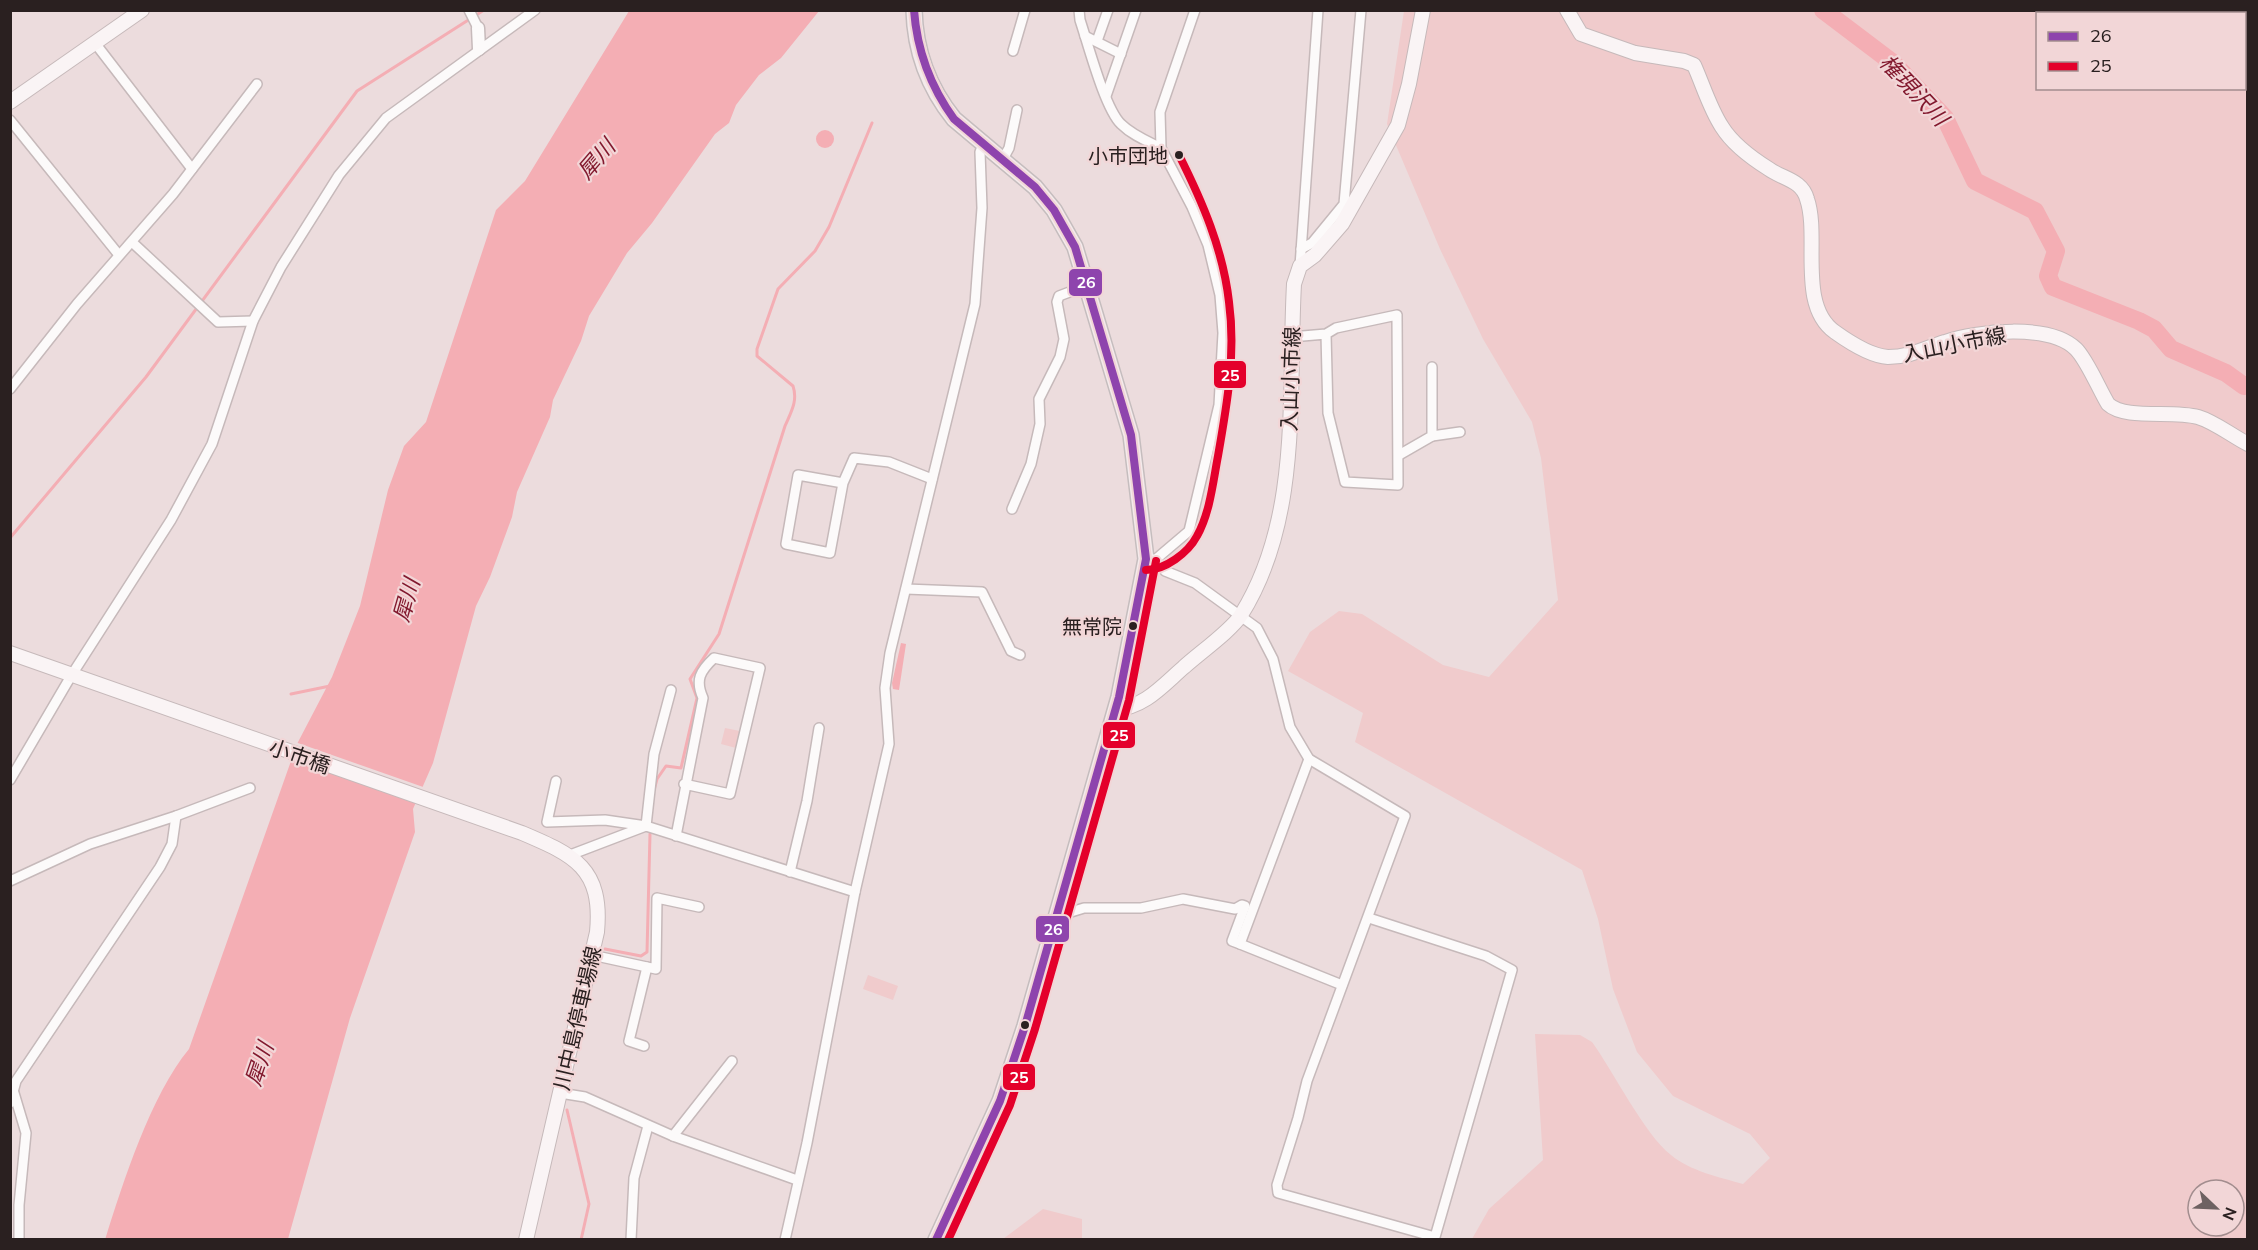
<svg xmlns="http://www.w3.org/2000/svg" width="2258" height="1250" font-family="Mulish,'Noto Sans JP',sans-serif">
	<rect width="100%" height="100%" fill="#ecdcdd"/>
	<g fill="#f0cbcc" fill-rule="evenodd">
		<path d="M1404 11H2247V1239H1472L1489 1209 1543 1160 1535 1034 1580 1035 1592 1042C1613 1071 1645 1135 1671 1155 1690 1171 1719 1177 1743 1184L1770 1158 1750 1134 1673 1096 1637 1052 1613 989 1598 919 1582 870 1355 742 1363 713 1288 671 1310 632 1339 611 1362 614 1443 665 1489 677 1558 600 1541 458 1532 422 1483 339 1440 249 1387 124ZM2038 14H2244V88H2038ZM2198 1190H2234V1226H2198Z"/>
		<path d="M725 728 740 731 736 748 721 744Z"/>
		<path d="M868 975 898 986 893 1000 863 989Z"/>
		<path d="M1043 1209 1082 1219V1239H1003Z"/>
	</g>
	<g fill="#f4aeb4">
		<path d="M629 11H819L781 58 759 75 736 105 729 123 715 134 652 223 627 253 589 316 581 341 553 400 550 417 517 492 512 517 490 577 476 606 433 763 413 809 415 832 350 1018 288 1239 105 1240C123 1182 151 1095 189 1049L297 744 332 677 360 606 388 490 404 446 426 422 496 210 525 181Z"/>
		<circle cx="825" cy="139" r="9"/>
		<path d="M901 643 906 644 899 690 893 689 892 683Z"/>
	</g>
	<path fill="#ecdcdd" d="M295 742 426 788 419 803 290 757Z"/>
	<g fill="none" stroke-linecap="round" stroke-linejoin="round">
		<g stroke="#f4aeb4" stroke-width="3">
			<path d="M10 538 146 377 357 91 484 10"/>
			<path d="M291 694 330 686"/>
			<path d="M654 790 657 779 666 766 681 768 697 698 690 679 719 634 785 426C791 412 798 401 793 386L757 356V349L778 289 815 251 829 227 872 123"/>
			<path d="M605 949 641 956 647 952 650 834"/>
			<path d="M567 1110 589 1204 581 1240"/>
		</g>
		<path stroke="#f4aeb4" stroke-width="18" d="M1823 10 1893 63 1945 118 1975 181 2035 211 2056 251 2048 276 2053 287 2139 321 2154 329 2171 349 2226 373 2244 386 2248 385"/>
		<g stroke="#c6b9ba" stroke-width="12">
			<g id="minor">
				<path d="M469 10 478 28"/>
				<path d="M1079 10 1080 20C1088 44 1105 109 1121 124 1132 135 1147 141 1161 148"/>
				<path d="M1085 36 1121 54"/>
				<path d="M1097 41 1108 10"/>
				<path d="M95 43 192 169"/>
				<path d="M1013 51 1025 10"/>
				<path d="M1106 96 1136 10"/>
				<path d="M10 120 119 255"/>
				<path d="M1003 159 1009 148 1017 110"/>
				<path d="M133 243 218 322 253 321"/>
				<path d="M1301 249 1312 243 1344 204 1361 10"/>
				<path d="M1300 266 1318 10"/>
				<path d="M1291 337 1326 334 1336 328 1397 315 1398 485 1345 482 1328 413 1326 334"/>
				<path d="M10 389 77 304 173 194 257 84"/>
				<path d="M1432 436 1460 432"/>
				<path d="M1399 455 1432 436V367"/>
				<path d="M843 483 798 475 786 544 830 553 843 483 854 458 889 462 932 479"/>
				<path d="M1012 509 1031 464 1040 424 1039 399 1060 357 1064 339 1057 302 1059 296 1088 285"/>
				<path d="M1146 559H1156L1189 531 1219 405 1223 333 1220 295 1208 245 1192 207 1161 148 1160 112 1195 10"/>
				<path d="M1165 571 1195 583 1257 628 1273 659 1290 727 1309 759 1405 816 1307 1081 1298 1118 1277 1185 1278 1193 1435 1237 1512 970 1486 956 1369 918"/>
				<path d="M906 589 982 592 1011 651 1020 655"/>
				<path d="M1309 759 1240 944 1342 985"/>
				<path d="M10 780 71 676 171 520 212 444 253 321 281 267 339 175 386 118 535 10"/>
				<path d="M556 781 547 822 605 820 646 826 654 754 671 690"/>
				<path d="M676 836 703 698C695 680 700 671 714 658L760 668 730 794 684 784"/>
				<path d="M570 855 646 826 855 892"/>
				<path d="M790 872 807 801 819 728"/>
				<path d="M10 881 90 844 176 816 250 788"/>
				<path d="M1058 916 1084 908H1141L1183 899 1235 909 1242 905 1245 906 1232 941 1240 944"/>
				<path d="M592 955 656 969 657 898 699 907"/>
				<path d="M644 1046 629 1041 647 967"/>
				<path d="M14 1093 26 1133 19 1205V1240"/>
				<path d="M560 1093 585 1097 673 1136 797 1180"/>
				<path d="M10 1103 16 1081 160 867 172 844 176 816"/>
				<path d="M673 1136 732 1061"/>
				<path d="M631 1240 634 1178 648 1126"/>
				<path d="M785 1240 807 1143 855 892 889 744 885 688 890 653 975 304 982 208 980 152 983 144"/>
			</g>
		</g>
		<g stroke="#c6b9ba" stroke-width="15">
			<path id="tertiary" d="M478 28 479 49"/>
		</g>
		<g stroke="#c6b9ba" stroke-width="16">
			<g id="secondary">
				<path d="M1567 10 1581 34 1635 53 1684 61 1694 65C1703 85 1710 109 1722 127 1732 143 1753 159 1769 169 1783 179 1802 180 1807 199 1820 237 1797 305 1835 332 1849 342 1871 356 1888 357 1910 357 1925 348 1945 342 1977 331 2050 323 2076 349 2087 360 2099 389 2108 404 2125 420 2172 410 2198 417 2215 422 2232 436 2248 444"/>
				<path d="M10 102 142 10"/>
				<path d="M10 653 522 833C574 855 603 868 597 932L526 1240"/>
				<path d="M1116 709C1144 708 1163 685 1184 667 1198 654 1232 630 1241 615 1302 518 1288 393 1294 284L1300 266 1315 255 1342 224 1398 125 1409 84 1423 10"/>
			</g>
		</g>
		<g stroke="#c5bdbe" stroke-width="18">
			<path id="trunk" d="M914 10C915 50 929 88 954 119L1035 187 1054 210 1075 247 1131 435 1146 559 1119 697 1025 1026 1000 1101 936 1240"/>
		</g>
		<use href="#minor" stroke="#fcfafa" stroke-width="9"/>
		<use href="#tertiary" stroke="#fcfafa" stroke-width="12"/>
		<use href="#secondary" stroke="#faf4f5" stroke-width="14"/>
		<use href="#trunk" stroke="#f4eaeb" stroke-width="15"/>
		<g stroke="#f2d6d7" stroke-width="12">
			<path id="bus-1" d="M914 10C917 51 930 86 954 119L1035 187 1054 210 1075 247 1131 435 1146 559 1119 697 1025 1026 1000 1101 936 1240"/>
		</g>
		<g stroke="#f2d6d7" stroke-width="12">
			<g id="bus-2">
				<path d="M1146 570C1165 570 1188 553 1197 536 1210 513 1213 482 1218 456 1227 405 1236 354 1229 302 1223 249 1202 201 1179 155"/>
				<path d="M948 1240 1010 1105 1035 1029 1129 700 1156 561"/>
			</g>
		</g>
		<use href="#bus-1" stroke="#8e44ad" stroke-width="8"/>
		<use href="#bus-2" stroke="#e4002b" stroke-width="8"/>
	</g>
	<g fill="#2a2020" stroke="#f2d6d7" stroke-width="2">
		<circle cx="1179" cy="155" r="5"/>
		<circle cx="1133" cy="626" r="5"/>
		<circle cx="1025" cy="1025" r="5"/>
	</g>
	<g text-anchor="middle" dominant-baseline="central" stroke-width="4.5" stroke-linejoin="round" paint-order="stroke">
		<g font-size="20" fill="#2a2020" stroke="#f2d6d7" text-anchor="end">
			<text x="1168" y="155">小市団地</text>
			<text x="1122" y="626">無常院</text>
		</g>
		<g font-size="21" fill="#2a2020" stroke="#f2d6d7">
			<text transform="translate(1954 344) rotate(-11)">入山小市線</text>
			<text transform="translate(1290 379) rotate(-88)">入山小市線</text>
			<text transform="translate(300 756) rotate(19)">小市橋</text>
			<text transform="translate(577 1018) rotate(-77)">川中島停車場線</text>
		</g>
		<g font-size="22" font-style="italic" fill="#82192e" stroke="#f2d6d7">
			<text transform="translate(1914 90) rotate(47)">権現沢川</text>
			<text transform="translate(596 159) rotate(-49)">犀川</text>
			<text transform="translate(406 600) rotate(-74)">犀川</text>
			<text transform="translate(259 1064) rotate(-71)">犀川</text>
		</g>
	</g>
	<g stroke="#f2d6d7" stroke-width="2">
		<rect x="1068" y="268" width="35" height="29" rx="6" fill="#8e44ad"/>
		<rect x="1213" y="360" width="34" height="29" rx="6" fill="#e4002b"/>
		<rect x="1102" y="721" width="34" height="28" rx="6" fill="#e4002b"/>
		<rect x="1035" y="915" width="35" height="28" rx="6" fill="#8e44ad"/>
		<rect x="1002" y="1063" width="34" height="28" rx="6" fill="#e4002b"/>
	</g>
	<g font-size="16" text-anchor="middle" font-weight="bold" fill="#fff">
		<text x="1086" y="288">26</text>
		<text x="1230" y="381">25</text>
		<text x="1119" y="741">25</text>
		<text x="1053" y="935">26</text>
		<text x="1019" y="1083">25</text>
	</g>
	<rect width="2258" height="1250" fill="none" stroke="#2a2020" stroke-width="24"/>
	<rect x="2036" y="12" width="210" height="78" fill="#f2d6d7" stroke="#a28d8e" stroke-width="1.5"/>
	<rect x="2048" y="32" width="30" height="9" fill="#8e44ad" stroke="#a28d8e" stroke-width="1.5"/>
	<text x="2090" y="42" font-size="18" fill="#2a2020">26</text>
	<rect x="2048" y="62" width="30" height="9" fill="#e4002b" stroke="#a28d8e" stroke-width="1.5"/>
	<text x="2090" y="72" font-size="18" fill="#2a2020">25</text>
	<g transform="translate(2216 1208) rotate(113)"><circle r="28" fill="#f2d6d7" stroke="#a28d8e" stroke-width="1.5"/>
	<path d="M0-4.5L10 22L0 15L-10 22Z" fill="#6e6262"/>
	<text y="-9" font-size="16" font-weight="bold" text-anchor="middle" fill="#2a2020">N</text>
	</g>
</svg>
